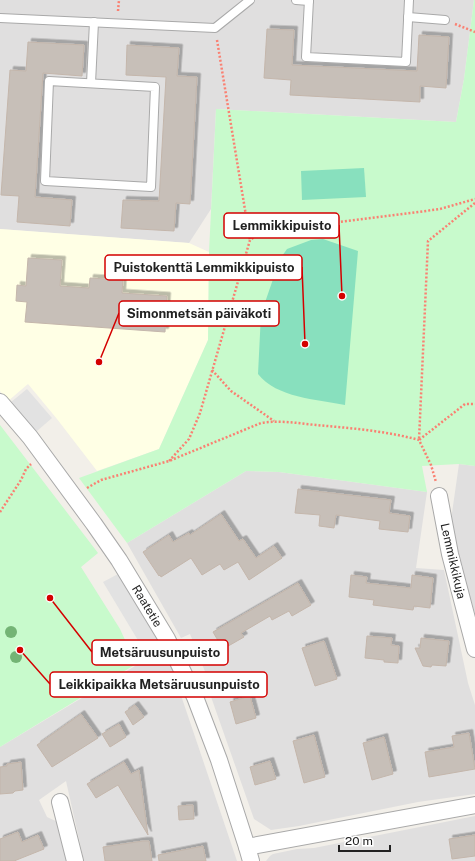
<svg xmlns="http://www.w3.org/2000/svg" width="475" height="861" font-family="'Public Sans',sans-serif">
	<defs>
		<filter id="shadow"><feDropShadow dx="3.5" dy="-3.5" stdDeviation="0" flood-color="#0004"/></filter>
	</defs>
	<rect width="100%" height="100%" fill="#f2efe9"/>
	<g fill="#e0dfdf">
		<path d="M0 0H474L464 79 456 122 216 109 211 209 189 243 0 229Z"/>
		<path d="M459 464 475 466V614L450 527Z"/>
		<path d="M246 471 279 472 427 492 416 568 444 570 468 683 475 705V794L418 802 299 826 271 830 254 819 210 694 208 679 190 634 181 638 127 543Z"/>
		<path d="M165 648 237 861H84L66 781 39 800 47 817 60 823 68 861H0V747Z"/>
		<path d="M475 816V861H266L270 856 273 854 297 849 314 848Z"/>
	</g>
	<path fill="#ffffe5" d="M0 229 189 243 209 252 208 340 159 449 97 471 57 419 28 384 7 402 0 391Z"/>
	<g fill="#c8facc">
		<path d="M474 0H475V466L459 464 422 466 427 492 279 472 246 471 127 543 79 478 159 449 208 340 209 252 216 109 456 122 464 79Z"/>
		<path d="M0 425 98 553 81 567 120 629 136 664 0 747Z"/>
	</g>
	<g fill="#88e0be">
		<path d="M364 168 366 197 302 200 301 171Z"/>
		<path d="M323 239 358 251 345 405C316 399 277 398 258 374L261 314 280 259 287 249 311 240Z"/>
	</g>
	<g fill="#e2e2e2">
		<path d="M27 389 52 418 30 437 5 407Z"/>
		<path d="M120 573 165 648 148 657 103 582Z"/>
	</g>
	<g fill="#c7bfb8" stroke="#c4b6ab" filter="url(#shadow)">
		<path d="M267 29 294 30 292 65 417 71 419 35 449 37 446 88 420 86V102L290 95 291 80 264 78Z"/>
		<path d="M28 42 84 45 82 76 43 73 35 197 72 200 70 226 17 222 19 196 1 195 10 70 26 71Z"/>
		<path d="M127 45 179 48 177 76 197 77 190 204 176 203 174 231 121 228 123 200 159 201 166 77 126 75Z"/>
		<path d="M28 258 62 260 60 286 89 288 90 278 123 280 122 293 167 296 165 332 25 322 27 302 16 301 17 285 26 286Z"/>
		<path d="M298 489 391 500 389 513 410 516 408 532 379 529 380 521 336 515 334 528 319 526 320 515 295 513Z"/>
		<path d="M221 514 239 541 243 539 256 558 274 546 282 558 249 580 238 562 224 570 220 564 202 575 191 558 161 577 160 575 159 576 143 552 169 535 173 542 189 533 190 535Z"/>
		<path d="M351 575 367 577 366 583 411 588 412 575 433 578 430 608 414 606 413 610 373 605 374 600 349 597Z"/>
		<path d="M298 583 311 605 292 616 289 611 272 620 270 616 241 633 244 637 223 649 213 632Z"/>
		<path d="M367 636 392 638 391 645 399 646 398 663 384 662V660L365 658Z"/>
		<path d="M421 638 449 641 446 666 432 665 431 667 423 666 415 648H420Z"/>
		<path d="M324 641 337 679 315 686 302 648Z"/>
		<path d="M250 696 256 718 236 724 230 702Z"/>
		<path d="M135 705 144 717 133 725 125 712Z"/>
		<path d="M81 714 98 738 52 767 37 745Z"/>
		<path d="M119 724 126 737 110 747 102 734Z"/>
		<path d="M469 733 475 769 429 777 425 752 454 747 452 736Z"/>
		<path d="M314 735 325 777 304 783 293 741Z"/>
		<path d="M384 737 393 774 372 780 363 743Z"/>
		<path d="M270 761 276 779 255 785 250 767Z"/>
		<path d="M21 762 23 790 15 791 13 793 0 794V767L7 766V764Z"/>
		<path d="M124 762 131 774 139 770 148 835 118 785 96 798 87 784Z"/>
		<path d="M193 805 194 819 179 820 178 806Z"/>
		<path d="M18 832 22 842 38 835 44 849 14 861H0V839Z"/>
		<path d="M475 835V856L452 859 449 839Z"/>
		<path d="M143 841H149L152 861H105L103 847Z"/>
		<path d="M203 846 206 861H159L158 855Z"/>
	</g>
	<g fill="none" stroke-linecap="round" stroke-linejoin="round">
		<g stroke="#a9a9a9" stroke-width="10">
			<g id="lane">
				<path d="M296 0 309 1"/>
				<path d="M309 0 306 57 406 62 409 0"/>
				<path d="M408 17 445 20"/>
				<path d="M0 18 215 28 250 0"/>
				<path d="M49 81 155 87 151 187 45 181Z"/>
				<path d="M91 83 94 22"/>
			</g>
		</g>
		<g stroke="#a9a9a9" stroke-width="18">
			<g id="street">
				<path d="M0 402 30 437 94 524 119 560 167 639 195 697 219 760 247 847 251 861"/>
				<path d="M439 496 450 554 475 649"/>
				<path d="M60 802 75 861"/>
				<path d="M247 847 475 805"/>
			</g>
		</g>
		<g stroke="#fa8072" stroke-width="2.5" stroke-dasharray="2 2" stroke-linecap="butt">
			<path d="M118 11 119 0"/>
			<path d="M455 24 475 32"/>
			<path d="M217 40 250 240"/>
			<path d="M475 203 428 241 419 440 465 404H475"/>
			<path d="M212 370 231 391 274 421"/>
			<path d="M169 461 189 439 200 413 250 240 260 233 268 231 411 213 440 209 475 199"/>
			<path d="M87 488 101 480 169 461 261 423C279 420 297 423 316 425 350 428 386 431 419 440L431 465 436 482"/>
			<path d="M0 512 21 480 26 469 31 464"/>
		</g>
		<use href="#lane" stroke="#fff" stroke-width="8"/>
		<use href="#street" stroke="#fff" stroke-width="16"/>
	</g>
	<g fill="#74b475">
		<circle cx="11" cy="632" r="6"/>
		<circle cx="16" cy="657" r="6"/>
	</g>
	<g text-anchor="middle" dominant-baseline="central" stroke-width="4" stroke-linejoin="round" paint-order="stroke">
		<g font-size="12" fill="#222" stroke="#fff">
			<text transform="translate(453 561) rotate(77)">Lemmikkikuja</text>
			<text transform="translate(147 606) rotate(59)">Raatetie</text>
		</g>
	</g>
	<path fill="none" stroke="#d40000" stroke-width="1.5" d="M342 296L339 225M305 344L302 267M99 362L119 313M50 598L92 652M20 650L50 684"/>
	<g fill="#d40000" stroke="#fff" stroke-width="1.5">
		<circle cx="342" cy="296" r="4"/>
		<circle cx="305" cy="344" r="4"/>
		<circle cx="99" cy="362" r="4"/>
		<circle cx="50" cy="598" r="4"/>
		<circle cx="20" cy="650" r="4"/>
	</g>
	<g fill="#fff" stroke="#d40000" stroke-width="1.5">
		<rect x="224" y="213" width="115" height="25" rx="4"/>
		<rect x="105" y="255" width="197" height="25" rx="4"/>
		<rect x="119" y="301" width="160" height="25" rx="4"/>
		<rect x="92" y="640" width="136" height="25" rx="4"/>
		<rect x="50" y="672" width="217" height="25" rx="4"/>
	</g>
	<g font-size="13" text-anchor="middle" font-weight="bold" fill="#222">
		<text x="282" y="230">Lemmikkipuisto</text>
		<text x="204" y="272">Puistokenttä Lemmikkipuisto</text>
		<text x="199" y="318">Simonmetsän päiväkoti</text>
		<text x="160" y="657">Metsäruusunpuisto</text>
		<text x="159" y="689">Leikkipaikka Metsäruusunpuisto</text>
	</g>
	<path d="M339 845v6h51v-6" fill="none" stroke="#222222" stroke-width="2"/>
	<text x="345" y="845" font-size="12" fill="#222222" stroke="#ffffff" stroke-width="3" paint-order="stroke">20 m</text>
</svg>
